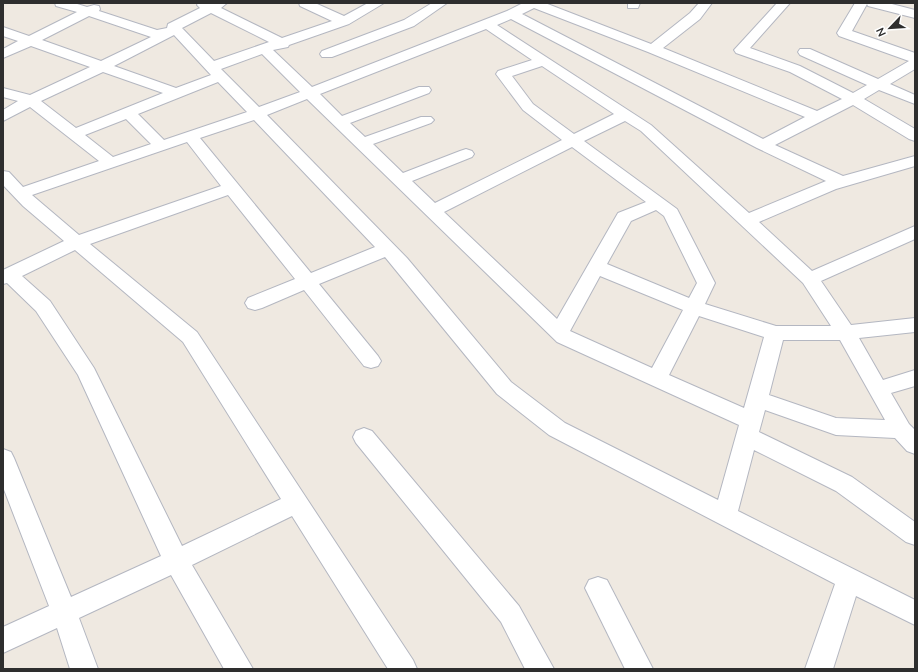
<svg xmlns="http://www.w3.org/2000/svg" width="918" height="672" font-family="Mulish,sans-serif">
	<rect width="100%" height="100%" fill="#efe9e1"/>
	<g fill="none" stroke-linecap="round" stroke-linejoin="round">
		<g stroke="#b4b7c1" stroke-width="2">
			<g id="street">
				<path d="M55 3H74L87 7 94 5 99 6 100 9 99 11 157 30 167 28 168 24 200 8 197 5 198 3H227L221 8 282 38 332 21 300 6 299 3H315L344 16 368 3H384L349 24 289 45 288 47 273 50 312 87 507 11 523 3H545L651 44 690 13 699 3H712L700 19 663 48 817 111 842 99 790 72 736 53 734 50 777 3H790L750 48 800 66 853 93 867 85 800 55 798 52 800 49H810L878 79 909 61 839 36 837 33 855 3H888L915 10V18L868 6 867 4 852 31 915 53V69L890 84 915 95V104L879 90 864 99 915 129V141L909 139 853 105 775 145 843 176 915 156V166L836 189 759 222 812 271 915 226V239L821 281 851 325 915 318V332L859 338 883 380 915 370V386L891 393 909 424 915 430V454L907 451 895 438 836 435 765 410 759 432 852 477 915 522V545L906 542 836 491 754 450 738 511 915 600V625L856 596 833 669H805L835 584 549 435 497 394 385 257 319 284 378 356 381 361 378 366 371 368 364 366 304 290 262 308 255 310 248 308 245 303 248 298 295 279 228 195 90 244 197 332 413 660 417 669H388L292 516 192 565 253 669H224L171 575 79 618 98 669H70L57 628 3 653V627L49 606 3 487V449L11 452 14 458 71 597 161 556 78 375 36 311 7 283 3 284V270L64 241 23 206 3 185V171L9 172 23 187 99 161 30 107 3 121V110L18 101 3 97V88L30 95 90 67 31 46 3 58V49L18 41 3 36V27L29 36 77 12 56 6ZM534 8 648 52 805 117 763 139 522 14ZM211 13 269 42 214 61 182 28ZM89 16 151 37 101 61 42 40ZM511 19 757 148 826 181 749 213 651 125 497 25ZM486 29 532 60 498 71 496 74 523 110 562 140 435 203 412 181 472 157 474 154 472 151 466 149 460 151 403 173 373 144 431 123 434 120 431 117H421L365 137 350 123 429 93 431 90 429 87H419L342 116 320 94ZM174 35 211 75 176 88 114 66ZM262 54 300 92 259 107 221 69ZM542 66 614 114 574 134 533 104 512 76ZM103 72 163 93 76 128 41 101ZM218 82 247 112 164 140 138 114ZM307 99 557 342 739 425 718 500 565 423 511 382 407 258 267 115ZM126 119 151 144 113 157 85 135ZM254 120 375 247 311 273 200 138ZM625 121 641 131 803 283 831 326H776L705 304 715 283 677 209 584 141ZM187 142 221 186 79 235 32 195ZM572 147 646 202 618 213 557 319 444 212ZM656 210 664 216 697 283 689 298 607 264 631 221ZM75 250 183 342 281 499 182 546 94 368 50 301 22 276ZM600 276 683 310 652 368 570 331ZM699 316 764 337 744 408 669 375ZM783 340H840L885 420 836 418 769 395Z"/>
				<path d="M432 3H447L414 26 332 57H322L320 54 322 51 404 20Z"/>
				<path d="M628 3H640L638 8H628Z"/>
				<path d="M364 428 372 431 519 606 554 669H525L501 622 356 443 353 437 356 431Z"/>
				<path d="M598 577 607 580 653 669H625L585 588 589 580Z"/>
			</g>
		</g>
		<use href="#street" fill="#fff" fill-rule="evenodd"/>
	</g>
	<rect width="918" height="672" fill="none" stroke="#2e2e2e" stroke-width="8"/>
	<g transform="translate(890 28) rotate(245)" stroke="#ffffff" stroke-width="3" paint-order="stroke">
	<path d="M0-3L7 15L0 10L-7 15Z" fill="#2e2e2e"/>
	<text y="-6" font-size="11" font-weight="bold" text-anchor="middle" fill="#2e2e2e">N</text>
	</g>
</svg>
